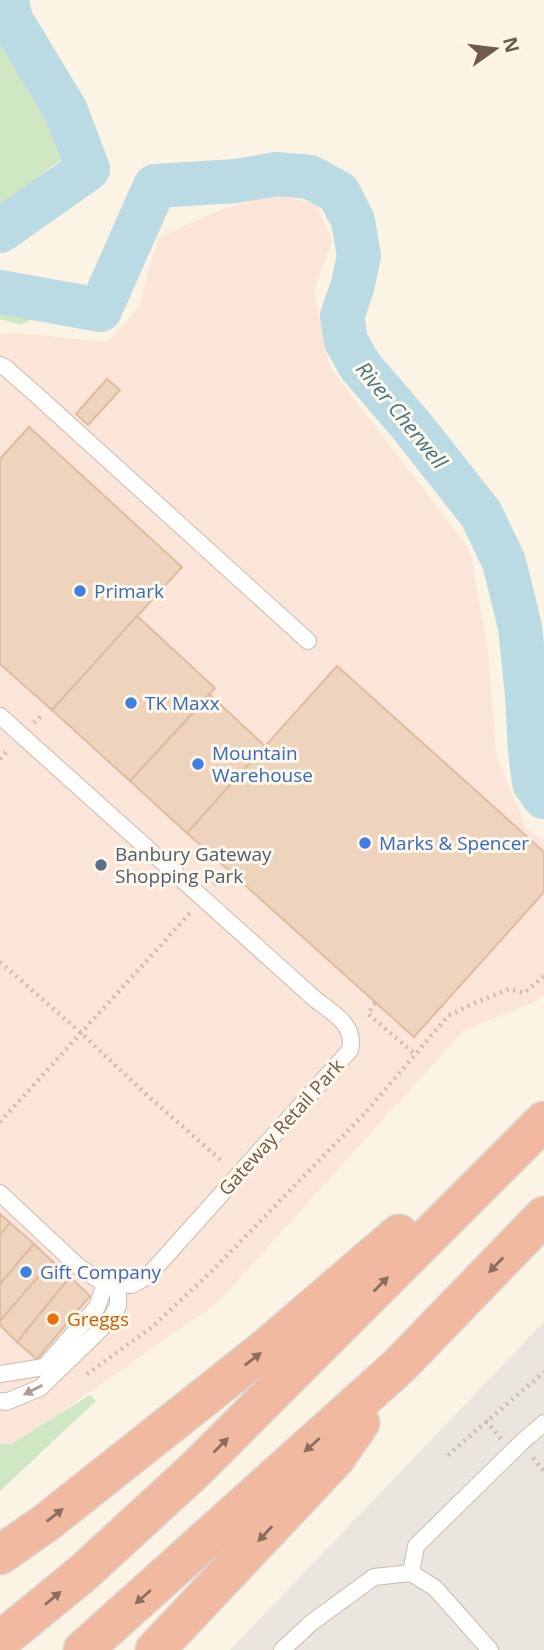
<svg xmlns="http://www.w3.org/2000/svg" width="544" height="1650" font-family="'Open Sans',sans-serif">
	<rect width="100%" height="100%" fill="#fbf3e4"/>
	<path fill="#fae5d8" d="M273 194 316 204 332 241 314 291 330 368 470 550 488 652 496 754 526 828 544 841V995L537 1001 463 1031 218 1302 54 1417 11 1443 0 1442V334L15 333 108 342 139 307 158 238 213 213Z"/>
	<path fill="#eae5de" d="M544 1322V1650H230Z"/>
	<g fill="#d0e7c4">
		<path d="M0 19 21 71 39 92 53 122 61 160C39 174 20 194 0 211Z"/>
		<path d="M0 301 40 315 21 325 0 319Z"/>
		<path d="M90 1395 96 1401 0 1491V1443L11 1444Z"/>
	</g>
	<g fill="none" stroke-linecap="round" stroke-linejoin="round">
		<g stroke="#badbe3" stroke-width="44">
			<path d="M0 231 88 169 66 111 11 20 7 0"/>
			<path d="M0 292 100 310 155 186 236 181 276 174 310 177 339 193 353 221 359 256 352 288 342 316 346 341 360 366 410 424 481 514 504 562 520 627 527 695 530 751 534 783 544 797"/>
		</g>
	</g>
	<g fill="#eed4bd" stroke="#e0bb9f" stroke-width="2">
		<path d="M107 379 120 390 88 425 76 414Z"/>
		<path d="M29 427 182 567 52 710 0 664V459Z"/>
		<path d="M137 616 215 688 130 781 52 710Z"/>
		<path d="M337 666 544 852V892L414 1037 187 833Z"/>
		<path d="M210 695 265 746 187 833 130 781Z"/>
		<path d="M0 1214 10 1223 0 1235Z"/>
		<path d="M10 1223 34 1244 0 1284V1235Z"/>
		<path d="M34 1244 52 1261 0 1321V1284Z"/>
		<path d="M52 1261 70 1277 17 1342 0 1325V1321Z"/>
		<path d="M70 1277 90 1296 37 1359 17 1342Z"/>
	</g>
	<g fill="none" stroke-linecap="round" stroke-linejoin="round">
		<g stroke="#cbbbab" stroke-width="18">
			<g id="lane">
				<path d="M0 365 6 368 42 400 308 641"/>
				<path d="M0 716 316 1000C333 1013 356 1025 350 1050L148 1276 132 1285 105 1284 79 1267 0 1193"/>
				<path d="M0 1374 44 1367 97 1307 105 1284"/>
				<path d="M0 1401 6 1402 40 1388 110 1320 118 1306V1285"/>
				<path d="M411 1573 416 1546 524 1440 544 1423"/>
				<path d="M282 1650 311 1623 374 1577 411 1573 435 1588 490 1650"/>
			</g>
		</g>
		<g stroke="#dad4d0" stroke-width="41">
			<g id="highway">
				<path d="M0 1555 47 1522 265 1349 399 1234"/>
				<path d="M0 1641 83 1573 196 1469 544 1121"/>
				<path d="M83 1650 399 1366 544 1216"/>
				<path d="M155 1650 335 1459 360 1423"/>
			</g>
		</g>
		<g stroke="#d3b7a1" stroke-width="4.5" stroke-dasharray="2 5" stroke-linecap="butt">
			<path d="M34 723 42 715"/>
			<path d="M0 759 9 749"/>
			<path d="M214 885 227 870"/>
			<path d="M0 962 81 1033 149 1097 224 1163"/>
			<path d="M375 1003 368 1014 416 1055"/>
			<path d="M0 1122 190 913"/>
			<path d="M87 1374 152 1327 211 1272 366 1112 448 1016 470 1005 509 989 524 993 544 976"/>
			<path d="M486 1421 501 1439"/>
			<path d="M448 1455 544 1372"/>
			<path d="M533 1458 544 1471"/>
		</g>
		<use href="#lane" stroke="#fff" stroke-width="16"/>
		<use href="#highway" stroke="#f1b99f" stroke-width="38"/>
	</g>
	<defs><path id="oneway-solid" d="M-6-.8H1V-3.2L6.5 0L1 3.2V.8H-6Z" transform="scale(1.75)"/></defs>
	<g fill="#8b6e5c">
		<use href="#oneway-solid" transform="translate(496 1265) rotate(134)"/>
		<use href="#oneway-solid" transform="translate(381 1284) rotate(-45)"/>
		<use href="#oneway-solid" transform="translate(253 1359) rotate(-38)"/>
		<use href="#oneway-solid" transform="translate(221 1445) rotate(-45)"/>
		<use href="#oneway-solid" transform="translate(312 1445) rotate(138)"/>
		<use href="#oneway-solid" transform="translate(55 1515) rotate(-38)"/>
		<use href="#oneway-solid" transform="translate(265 1534) rotate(133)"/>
		<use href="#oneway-solid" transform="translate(143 1597) rotate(138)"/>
		<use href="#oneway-solid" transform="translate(53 1598) rotate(-40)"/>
	</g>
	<use fill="#aa9d93" href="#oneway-solid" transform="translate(33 1390) rotate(153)"/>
	<g fill="#3f7fe0" stroke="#fef7ea" stroke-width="2.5">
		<circle cx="80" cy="591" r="7"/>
		<circle cx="131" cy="703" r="7"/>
		<circle cx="198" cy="764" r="7"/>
		<circle cx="365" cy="843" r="7"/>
		<circle cx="26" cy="1272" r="7"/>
	</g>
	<circle fill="#5c6f8a" stroke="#fef7ea" stroke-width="2.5" cx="101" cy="865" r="7"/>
	<circle fill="#e8710a" stroke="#fef7ea" stroke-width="2.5" cx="53" cy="1319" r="7"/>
	<g text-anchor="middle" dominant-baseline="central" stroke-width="6" stroke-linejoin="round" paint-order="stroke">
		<g font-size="19" fill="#366cbe" stroke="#fef7ea" text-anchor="start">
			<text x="94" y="591">Primark</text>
			<text x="145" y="703">TK Maxx</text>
			<text x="212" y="753">Mountain<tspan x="212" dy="22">Warehouse</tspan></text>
			<text x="379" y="843">Marks &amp; Spencer</text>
			<text x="40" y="1272">Gift Company</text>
		</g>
		<g font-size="19" fill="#4e5e75" stroke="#fef7ea" text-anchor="start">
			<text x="115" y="854">Banbury Gateway<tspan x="115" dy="22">Shopping Park</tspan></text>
		</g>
		<g font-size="19" fill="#715b4b" stroke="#fef7ea">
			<text transform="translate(281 1127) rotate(-48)">Gateway Retail Park</text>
		</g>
		<g font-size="19" fill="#c56008" stroke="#fef7ea" text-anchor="start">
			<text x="67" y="1319">Greggs</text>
		</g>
		<g font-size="21" font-style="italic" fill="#477684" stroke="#fef7ea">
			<text transform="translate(402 415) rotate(51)">River Cherwell</text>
		</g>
	</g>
	<g transform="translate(495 49) rotate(76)" stroke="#fef7ea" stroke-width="5" paint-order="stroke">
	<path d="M0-5L12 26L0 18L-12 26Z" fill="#715b4b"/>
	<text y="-10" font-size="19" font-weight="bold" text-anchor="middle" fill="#715b4b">N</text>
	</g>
</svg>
